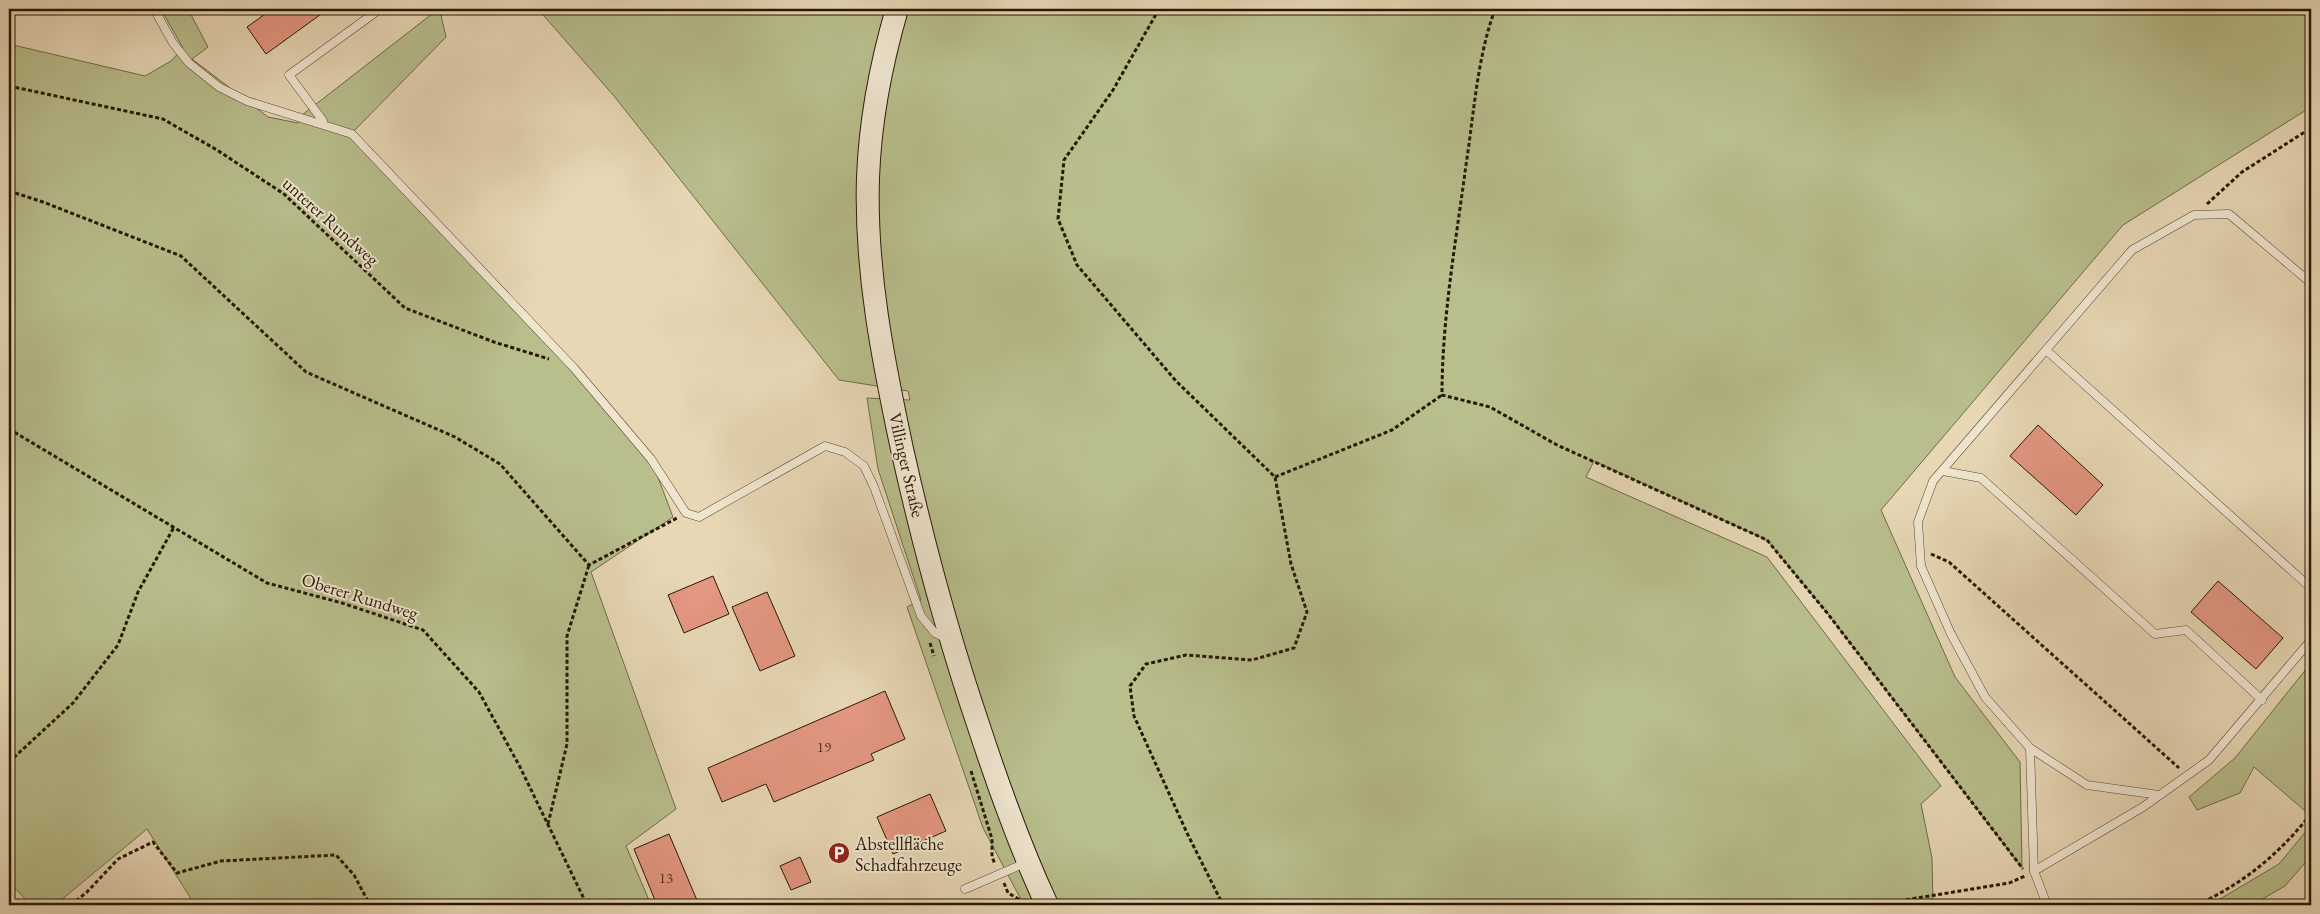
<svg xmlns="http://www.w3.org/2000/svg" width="2320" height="914" font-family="'EB Garamond',serif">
	<rect width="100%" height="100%" fill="#e7d7b5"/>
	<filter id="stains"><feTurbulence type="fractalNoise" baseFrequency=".004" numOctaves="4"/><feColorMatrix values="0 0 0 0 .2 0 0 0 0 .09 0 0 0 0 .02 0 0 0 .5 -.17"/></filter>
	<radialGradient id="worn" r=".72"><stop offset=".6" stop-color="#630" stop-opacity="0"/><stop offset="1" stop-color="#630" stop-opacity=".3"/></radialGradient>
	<g fill="#b8be8c" stroke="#6f6b48">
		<path d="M161 9H188L208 47 192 59 268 117 298 123 302 115 437 10 441 15 446 37 352 133 574 368 651 459 673 517 591 572 676 809 626 846 651 905H195L147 829 55 905H31L9 882V44L145 76 171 61 183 48Z"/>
		<path d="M538 9H2311V107L2123 225 1881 510 1955 677 2020 762 2022 868 1828 614 1767 540 1594 461 1586 477 1767 557 1941 786 1921 804 1932 858 1933 905H1024L983 828 907 607 921 600 878 469 867 398 910 400 908 391 839 380 614 96Z"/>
		<path d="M2311 663V816L2254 767 2240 793 2197 810 2189 797 2235 758Z"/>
		<path d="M2311 825V856L2285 886 2252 905H2210L2279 864Z"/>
	</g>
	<g fill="#e49781" stroke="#261805">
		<path d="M272 9H328L266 54 247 27Z"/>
		<path d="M2038 425 2103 485 2076 515 2010 456Z"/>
		<path d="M713 576 729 614 684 633 668 595Z"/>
		<path d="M2218 581 2283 638 2256 669 2191 612Z"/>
		<path d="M767 592 795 656 760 671 732 607Z"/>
		<path d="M885 691 905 739 871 754 874 760 774 802 766 784 722 802 708 768Z"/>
		<path d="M930 794 946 831 893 854 877 817Z"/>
		<path d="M669 834 699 905H657L634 849Z"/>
		<path d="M800 857 811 882 791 890 780 866Z"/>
	</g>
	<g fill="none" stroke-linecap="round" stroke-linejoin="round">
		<g stroke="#564831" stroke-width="9">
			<g id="lane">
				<path d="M154 9 173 43 189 63 219 87 247 101 352 134 574 368 651 459 686 513 699 517 825 446 845 452 864 466 874 487 921 616 935 633 945 638"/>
				<path d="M322 123 323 121 289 75 380 9"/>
				<path d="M2046 350 2311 588"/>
				<path d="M1943 471 1981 478 2155 634 2186 630 2262 700"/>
				<path d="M2030 748 2087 785 2159 795"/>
				<path d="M2034 871 2143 807 2209 760 2311 640"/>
				<path d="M965 889 1025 863"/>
				<path d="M2047 905 2034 871 2030 748 1985 697 1951 634 1921 566 1918 522 1933 481 2132 250 2194 215 2229 214 2311 283"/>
			</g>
		</g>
		<g stroke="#261805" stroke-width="24">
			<path id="secondary" d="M897 9C881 64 870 121 868 178 865 270 883 360 902 449 923 543 948 636 979 727 999 788 1020 847 1047 905"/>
		</g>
		<g stroke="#261805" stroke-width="3" stroke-dasharray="4 2.5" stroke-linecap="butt">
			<path d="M1159 9 1113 90 1064 160 1058 219 1077 265 1176 381 1275 477 1291 564 1307 612 1294 648 1252 660 1186 655 1146 664 1130 686 1134 716 1187 833 1223 905"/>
			<path d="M1495 9C1477 59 1474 113 1466 165 1456 241 1442 318 1442 395L1490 407 1557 445 1767 540 1828 614 2023 869"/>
			<path d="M9 86 163 119 217 150 284 194 405 308 494 342 549 359"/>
			<path d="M9 191 43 202 181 256 306 372 455 437 500 464 589 565 677 518"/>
			<path d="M2207 204 2242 172 2311 128"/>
			<path d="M9 429 267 583 342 603 423 630 479 692 520 767 587 905"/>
			<path d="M1275 477 1392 430 1442 395"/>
			<path d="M1931 554 1949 562 2179 768"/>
			<path d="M930 643 934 656"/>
			<path d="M9 762 73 703 118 645 138 592 174 527"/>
			<path d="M971 771 992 839V857L995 864"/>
			<path d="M548 824 567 744V636L589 565"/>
			<path d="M1004 883 1008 893 1024 902"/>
			<path d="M9 896 17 905"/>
			<path d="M71 905 87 892 118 859 153 842 177 873 221 861 336 855 354 875 370 905"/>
			<path d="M1874 905 2009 883 2025 876"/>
			<path d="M2197 905C2244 883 2278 855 2311 814"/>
		</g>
		<use href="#lane" stroke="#efe5cf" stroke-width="8"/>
		<use href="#secondary" stroke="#efe5cf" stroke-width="22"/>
	</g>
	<defs>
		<g id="parking-disc" transform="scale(1.125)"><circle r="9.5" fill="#8f2418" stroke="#efe5cf"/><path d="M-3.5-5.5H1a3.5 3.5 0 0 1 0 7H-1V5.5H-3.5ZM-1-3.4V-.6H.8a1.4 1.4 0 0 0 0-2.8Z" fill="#fff"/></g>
	</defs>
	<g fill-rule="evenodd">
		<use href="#parking-disc" x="839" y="853"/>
	</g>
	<g text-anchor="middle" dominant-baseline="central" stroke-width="4" stroke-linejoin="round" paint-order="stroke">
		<g font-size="15" fill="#563824">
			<text x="824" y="746">19</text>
			<text x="666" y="877">13</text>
		</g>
		<g font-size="18" fill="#261805" stroke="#efe5cf">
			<text transform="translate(331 221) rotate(42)">unterer Rundweg</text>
			<text transform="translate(907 465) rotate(77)">Villinger Straße</text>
			<text transform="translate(360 596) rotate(17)">Oberer Rundweg</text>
		</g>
		<g font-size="18" fill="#261805" stroke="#efe5cf" text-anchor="start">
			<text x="855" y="843">Abstellfläche<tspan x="855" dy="21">Schadfahrzeuge</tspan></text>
		</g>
	</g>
	<rect width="2320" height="914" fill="none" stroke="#e7d7b5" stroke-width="30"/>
	<rect x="10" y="10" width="2300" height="894" fill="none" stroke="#261805" stroke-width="2.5"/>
	<rect x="15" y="15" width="2290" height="884" fill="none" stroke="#261805"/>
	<rect width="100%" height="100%" filter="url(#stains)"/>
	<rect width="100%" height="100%" fill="url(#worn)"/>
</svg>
